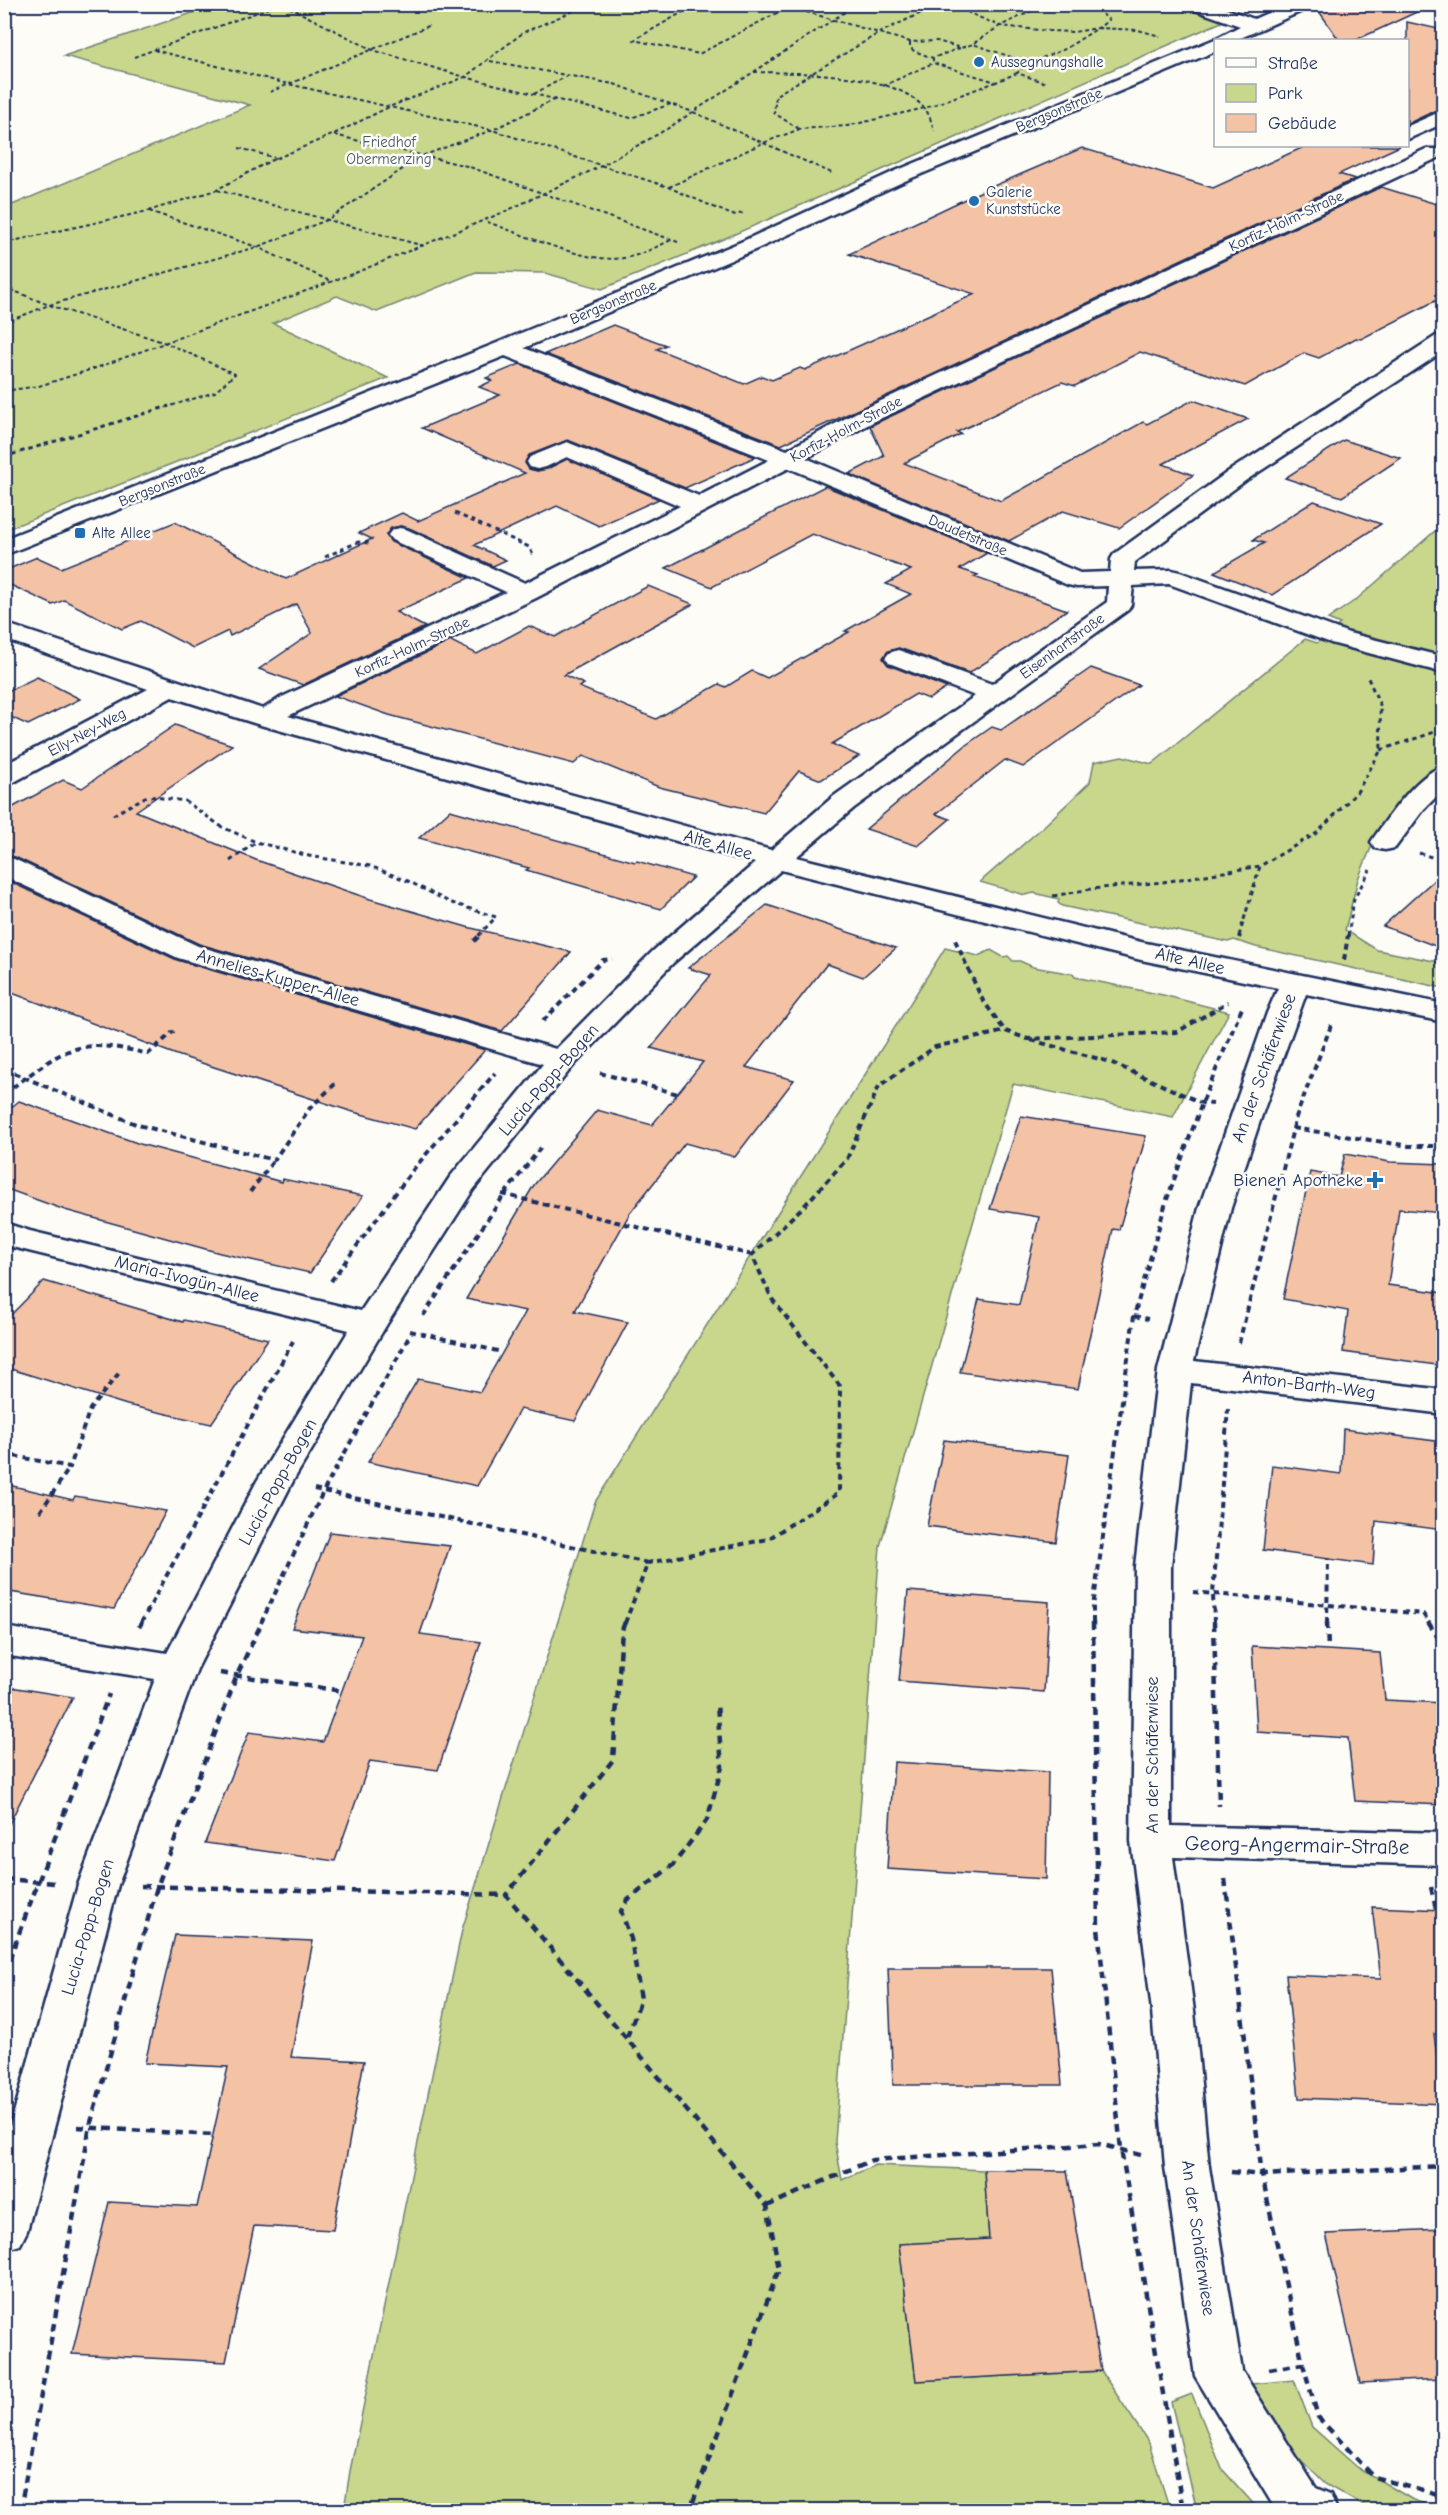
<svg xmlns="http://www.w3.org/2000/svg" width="1448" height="2515" font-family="'Comic Neue',sans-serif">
	<rect width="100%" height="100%" fill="#fdfcf7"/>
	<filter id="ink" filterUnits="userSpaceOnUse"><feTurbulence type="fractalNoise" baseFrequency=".0167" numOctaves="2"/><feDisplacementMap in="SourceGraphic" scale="12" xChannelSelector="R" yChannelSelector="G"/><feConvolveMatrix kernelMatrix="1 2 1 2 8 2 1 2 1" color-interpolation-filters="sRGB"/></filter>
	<g filter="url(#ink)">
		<g fill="#c8d78b" stroke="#728374" stroke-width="1.5">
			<path d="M219 4H408L445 11 461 4H1181L1226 20 721 240 602 289 545 273 476 272 377 312 337 296 273 323 388 378 5 530V208L250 105 64 56Z"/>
			<path d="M1443 524V763L1433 779 1373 843 1358 879 1345 930 1377 950 1434 961 1443 966V988L1256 947 1234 940 1228 942 1062 906 1058 903 1059 899 1034 893 1025 895 980 882 1043 827 1090 782 1094 762 1122 756 1152 764 1305 639 1317 643 1340 624 1328 619 1357 599Z"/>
			<path d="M945 948 978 956 991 950 1003 957 1008 956 1013 961H1020L1033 967 1073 974 1075 977 1163 995 1229 1012 1173 1117 1013 1084 880 1546 835 2142 842 2180 875 2165 984 2170 989 2239 899 2245 916 2381 1101 2371 1149 2443 1170 2510H344L350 2471 462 1930 595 1502Z"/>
			<path d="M1294 2380 1312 2427 1357 2467 1413 2500 1443 2510H1371L1325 2484 1280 2439 1252 2384Z"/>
			<path d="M1192 2394 1222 2469 1259 2510H1197L1171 2402Z"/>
		</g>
		<g fill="#f4c2a5" stroke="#1b2f5e" stroke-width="1.5">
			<path d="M1314 4H1434L1356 40H1339Z"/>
			<path d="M1407 22 1443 30V107L1407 124Z"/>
			<path d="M1306 146H1400L1339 174 1355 179 781 445 545 354 613 325 666 345 657 349 744 384 762 376 772 380 800 368 805 370 975 294 849 254 982 191 1082 148 1213 188Z"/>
			<path d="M1381 187 1443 206V297L1361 339 1356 338 1319 358 1304 353 1245 386 1140 352 1075 386 1062 382 957 432 961 434 904 463 1001 501 1143 422 1147 424 1193 400 1248 419 1163 464 1193 475 1119 528 1063 511 1009 541 849 474 884 456 870 426 874 424Z"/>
			<path d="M520 364 755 457 685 488 568 440 529 455 525 463 529 469 537 471 547 469 567 459 659 499 599 526 557 506 474 545 506 560 493 566 409 528 401 526 391 528 386 535 391 542 469 578 396 612 425 627 303 685 259 669 312 633 296 604 230 636 228 631 193 648 141 621 122 629 64 600 53 605 4 582V571L37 557 61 568 175 522 286 579 372 539 359 533 402 513 418 521 525 473 422 428 500 395 479 387 492 381 486 378Z"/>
			<path d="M1344 440 1401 458 1342 497 1285 478Z"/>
			<path d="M825 486 987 553 960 569 978 575 974 577 1067 610 969 673 899 648 888 651 883 658 888 665 947 688 929 699 916 694 832 744 859 756 821 780 799 771 764 813 659 787 583 756 574 764 389 715 335 696 451 641 477 654 529 626 555 637 648 586 693 604 564 675 584 684 579 687 656 719 719 684 726 687 752 671 767 678 849 632 845 631 911 594 886 584 911 570 812 534 712 587 666 568Z"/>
			<path d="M1314 501 1381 524 1272 595 1214 572 1264 543 1253 540Z"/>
			<path d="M1091 668 1139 685 1023 767 1005 760 936 814 950 819 918 846 866 829 966 745 992 727 1001 730Z"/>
			<path d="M37 677 80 699 28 725 4 714V693Z"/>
			<path d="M175 725 232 745 136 811 256 860 370 899 467 927 571 952 502 1031 199 944 15 857 4 855V812L63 780 82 788Z"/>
			<path d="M450 810 635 862 637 861 693 877 661 909 526 870 529 868 419 838Z"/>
			<path d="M1443 872V949L1383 926Z"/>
			<path d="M4 879 177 960 485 1050 415 1129 350 1111 177 1055 4 990Z"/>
			<path d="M767 905 896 948 863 977 827 964 746 1067 794 1080 735 1157 685 1143 630 1213 575 1311 628 1322 575 1421 520 1409 477 1486 368 1462 418 1379 480 1392 526 1311 466 1299 534 1185 597 1110 652 1125 703 1062 651 1048 711 975 688 968Z"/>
			<path d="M19 1101 140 1144 282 1182 283 1179 363 1196 310 1273 220 1253 65 1210 4 1188V1113Z"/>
			<path d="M1021 1116 1146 1136 1119 1230 1113 1229 1078 1389 960 1372 979 1299 1019 1305 1039 1217 990 1209Z"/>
			<path d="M1345 1154 1390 1162 1443 1164V1213L1399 1209 1388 1285 1443 1293V1366L1343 1352 1348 1311 1283 1299 1310 1172 1339 1177Z"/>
			<path d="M44 1281 183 1322 184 1320 268 1339 211 1424 127 1405 4 1367V1322Z"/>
			<path d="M1343 1429 1443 1442V1530L1376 1521 1373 1565 1263 1550 1272 1465 1341 1474Z"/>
			<path d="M944 1440 1069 1455 1056 1542 927 1526Z"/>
			<path d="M4 1484 73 1500 75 1496 166 1511 114 1609 4 1591Z"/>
			<path d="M330 1532 450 1546 420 1634 481 1642 438 1770 370 1761 335 1861 205 1843 249 1732 323 1742 362 1636 292 1628Z"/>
			<path d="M908 1591 1049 1602 1044 1692 899 1681Z"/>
			<path d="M1252 1646 1380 1653 1385 1700 1443 1703V1805L1355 1801 1348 1738 1257 1732Z"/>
			<path d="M4 1686 73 1697 4 1834Z"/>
			<path d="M894 1762 1048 1772 1046 1879 887 1869Z"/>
			<path d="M1372 1907 1443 1910V2035L1434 2034 1443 2104 1299 2098 1286 1975 1381 1979Z"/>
			<path d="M175 1935 313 1941 291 2057 364 2061 333 2230 254 2226 226 2362 72 2354 109 2202 197 2207 228 2067 145 2063Z"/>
			<path d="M888 1968H1051L1062 2085H893Z"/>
			<path d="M984 2170 1067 2171 1101 2371 916 2381 899 2244 989 2239Z"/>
			<path d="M1443 2229V2379L1360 2383 1326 2234Z"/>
		</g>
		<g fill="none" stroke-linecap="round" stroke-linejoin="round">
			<g stroke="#1b2f5e" stroke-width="5">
				<g id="minor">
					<path d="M1187 4H1213L1254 19 1288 4H1311L1309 8 1236 40H1216V51L907 180 757 249 524 348 787 450 857 412 1426 149H1440L1443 153 1440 157 873 422 806 458 1080 573 1110 572 1111 559 1114 554 1229 471 1436 336 1444 335V351L1245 481 1135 562 1134 571 1171 570 1180 572 1349 633 1444 657V673L1331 643 1169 584 1133 586 1131 605 1128 610 854 808 796 857 1141 942 1444 1004V1022L1306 994 1264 1109 1231 1208 1194 1361 1444 1390V1414L1191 1383 1171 1566V1826L1444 1833V1865L1173 1857 1194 2011 1209 2167 1242 2371 1316 2488 1330 2494 1337 2510H1276L1195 2376 1165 2167 1152 2011 1131 1841 1135 1566 1158 1370 1199 1208 1267 1013 1278 988 1141 960 781 870 673 963 573 1066 473 1190 387 1324 293 1481 197 1669 118 1885 27 2231 20 2245 4 2250V2148L78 1885 155 1679 4 1655V1627L167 1653 257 1481 349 1330 8 1246 4 1245V1223L30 1231 361 1311 450 1177 543 1064 178 958 4 876V857L14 859 198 946 556 1049 653 951 755 863 257 724 172 697 14 782 4 784V765L148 689 4 639V623L263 709 280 698 506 592 392 540 388 535 392 530 400 528 408 530 525 583 680 506 567 457 546 467 538 469 530 467 527 462 530 457 567 442 699 496 769 460 505 356 4 555V539L497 343 743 241 893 172 1215 39 1240 26 1189 8ZM789 468 1068 585 1077 587 1108 586 1107 602 992 684 907 653 898 650 889 653 885 658 889 663 975 696 834 796 771 850 288 716 536 598Z"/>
					<path d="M1444 110V123L1408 139V126Z"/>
					<path d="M1444 766V789L1424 809 1395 848 1385 850 1375 848 1371 842C1386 820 1417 773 1444 766Z"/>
				</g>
			</g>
			<g stroke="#1b2f5e" stroke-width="2" stroke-dasharray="4 3" stroke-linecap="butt">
				<path d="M283 4 373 50 465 77 631 118 671 104"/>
				<path d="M697 4 634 40 699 54 794 4"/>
				<path d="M779 4 910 42 937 41 961 48 973 44 1029 63 1017 73 1046 83"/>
				<path d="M965 4 969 13 1000 26 1049 31 1074 32 1098 28 1109 20 1091 4"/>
				<path d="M1149 4 1166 11"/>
				<path d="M910 42V47L914 51 933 58"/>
				<path d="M974 43 1000 26 1046 4"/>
				<path d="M960 48 933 58V63L996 82 1017 73"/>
				<path d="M154 50 288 84 492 130 668 187 732 215 745 213"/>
				<path d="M134 57 280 4"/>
				<path d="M490 61 614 84 693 112 834 174"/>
				<path d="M1029 63 1065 49 1098 28 1138 30 1160 36"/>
				<path d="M754 72C800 73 895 71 926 110 930 116 932 124 934 131"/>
				<path d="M883 86 933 63"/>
				<path d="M270 92 431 25"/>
				<path d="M534 94 567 76"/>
				<path d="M799 129 774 113 776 95 879 33 940 4"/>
				<path d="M334 135 467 166 678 242"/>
				<path d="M239 148 276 158"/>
				<path d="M669 187 763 143 800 129 847 126 925 108 996 82"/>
				<path d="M217 190 424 246"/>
				<path d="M149 211 257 247 332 282"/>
				<path d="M487 222C523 234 586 264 623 258 640 256 656 247 671 240"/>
				<path d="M4 243 148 211 216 190 270 161 332 135 389 107 465 77 524 32 590 4"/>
				<path d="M4 287 49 305 166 343 235 374 215 392 164 408"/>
				<path d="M4 323 49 305 257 247 327 220 422 156 492 130 556 99"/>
				<path d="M4 391 39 386 96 368 355 273 504 212 601 166 667 129 857 4"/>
			</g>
			<g stroke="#1b2f5e" stroke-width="3" stroke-dasharray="4.5 4" stroke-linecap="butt">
				<path d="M4 457 169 406"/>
				<path d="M455 513 529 547 533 555"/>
				<path d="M325 557 358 542 369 543"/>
				<path d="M1381 750 1444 729"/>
				<path d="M113 815 147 796 185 801 222 827 256 842 309 856 370 866 408 881 449 902 496 917 478 936"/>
				<path d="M1419 853 1444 861"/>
				<path d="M230 861 256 842"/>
				<path d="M1053 896 1091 889 1163 882 1260 866 1317 833 1357 792 1381 750 1380 705 1367 676"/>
				<path d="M1239 936 1260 866"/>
				<path d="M1348 936 1354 899 1370 870"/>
			</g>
			<g stroke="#1b2f5e" stroke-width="4" stroke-dasharray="6 4.5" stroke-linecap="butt">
				<path d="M1239 938 1240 935"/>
				<path d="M955 940 982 999 1005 1031"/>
				<path d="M474 941 480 935"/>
				<path d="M1344 960 1348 935"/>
				<path d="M543 1021 603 960 612 959"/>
				<path d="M1031 1040 1110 1062 1202 1103 1213 1104"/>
				<path d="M4 1069 138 1125 274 1160 310 1108 335 1084"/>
				<path d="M600 1073 678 1094"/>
				<path d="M4 1094C62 1051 72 1035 148 1054L174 1031"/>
				<path d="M1293 1128 1409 1146H1437L1444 1158"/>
				<path d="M1437 1146 1444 1145"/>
				<path d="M250 1192 274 1160"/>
				<path d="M502 1194 752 1255"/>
				<path d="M331 1281 412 1171 495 1073"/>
				<path d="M423 1316 504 1195 542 1146"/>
				<path d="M1134 1316 1148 1319"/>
				<path d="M410 1331 502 1352"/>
				<path d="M1239 1343 1296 1117 1332 1023"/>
				<path d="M4 1454 70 1467 90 1409 119 1373"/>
				<path d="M314 1489 648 1563"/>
				<path d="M40 1512 70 1467"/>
				<path d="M1193 1592 1423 1614 1429 1623"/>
				<path d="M141 1623 293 1341"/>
				<path d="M261 1623 323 1492 410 1335"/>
				<path d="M625 1623 648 1563 768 1539 839 1493 840 1386 772 1299 752 1255 805 1205 847 1159 879 1086 935 1047 1005 1031 1028 1039 1177 1032 1228 1002"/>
				<path d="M1093 1623V1607L1134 1316 1166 1202 1202 1103 1242 1008"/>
				<path d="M1214 1623 1213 1594 1228 1409"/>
				<path d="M1327 1623 1328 1559"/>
			</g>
			<g stroke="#1b2f5e" stroke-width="4.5" stroke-dasharray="8 6" stroke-linecap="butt">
				<path d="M625 1622 622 1630 613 1760 506 1895 767 2206 779 2269 690 2510"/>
				<path d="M1093 1622 1098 1928 1121 2149 1183 2510"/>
				<path d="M1214 1622 1219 1806"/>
				<path d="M1327 1622 1328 1650"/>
				<path d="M1428 1622 1444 1647"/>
				<path d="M139 1627 142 1622"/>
				<path d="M220 1673 342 1691"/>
				<path d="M4 1879 55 1883"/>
				<path d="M1225 1879 1262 2175 1303 2364 1318 2417 1374 2477 1444 2497"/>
				<path d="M141 1886 506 1895"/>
				<path d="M1431 1887 1436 1909"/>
				<path d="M4 1973 109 1694"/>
				<path d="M627 2037 641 1999 631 1939 621 1911 628 1900 673 1865 707 1820 722 1767 717 1704"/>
				<path d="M77 2127 213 2135"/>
				<path d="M1231 2172 1262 2175 1444 2166"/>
				<path d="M767 2206 872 2160 1099 2144 1141 2155"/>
				<path d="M1269 2369 1303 2364"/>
				<path d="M20 2510 90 2126 157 1887 237 1675 262 1622"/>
			</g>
			<use href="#minor" fill="#fdfcf7" fill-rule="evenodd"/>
		</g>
	</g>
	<g fill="#1f6fb2" stroke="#fdfcf7" stroke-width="2">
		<circle cx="979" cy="62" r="6"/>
		<circle cx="974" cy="201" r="6"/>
		<rect x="74" y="527" width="12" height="12" rx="3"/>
		<path d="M1372 1171h6v6h6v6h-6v6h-6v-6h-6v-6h6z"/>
	</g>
	<g text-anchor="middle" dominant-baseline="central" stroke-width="5" stroke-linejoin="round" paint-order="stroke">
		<g font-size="15" fill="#1b2f5e" stroke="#fdfcf7" text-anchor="start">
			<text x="991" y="62">Aussegnungshalle</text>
			<text x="986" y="192">Galerie<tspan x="986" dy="17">Kunststücke</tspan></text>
			<text x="92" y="533">Alte Allee</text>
		</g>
		<g font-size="15" fill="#1b2f5e" stroke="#fdfcf7">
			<text transform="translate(1059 110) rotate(-23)">Bergsonstraße</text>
			<text transform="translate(1286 221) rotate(-25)">Korfiz-Holm-Straße</text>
			<text transform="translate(613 302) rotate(-23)">Bergsonstraße</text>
			<text transform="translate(846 429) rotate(-28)">Korfiz-Holm-Straße</text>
			<text transform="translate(162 485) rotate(-22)">Bergsonstraße</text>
			<text transform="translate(968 535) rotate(23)">Daudetstraße</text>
			<text transform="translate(1062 646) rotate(-36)">Eisenhartstraße</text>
			<text transform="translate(412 647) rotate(-25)">Korfiz-Holm-Straße</text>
			<text transform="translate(87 732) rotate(-28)">Elly-Ney-Weg</text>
		</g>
		<g font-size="15" fill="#465969" stroke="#fdfcf7">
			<text x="389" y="142">Friedhof<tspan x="389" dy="17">Obermenzing</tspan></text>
		</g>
		<g font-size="18" fill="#1b2f5e" stroke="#fdfcf7">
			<text transform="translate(718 845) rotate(16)">Alte Allee</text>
			<text transform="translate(1190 961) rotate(13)">Alte Allee</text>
			<text transform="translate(278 978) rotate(16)">Annelies-Kupper-Allee</text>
			<text transform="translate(1264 1068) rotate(-70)">An der Schäferwiese</text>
			<text transform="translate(549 1080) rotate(-49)">Lucia-Popp-Bogen</text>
			<text transform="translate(187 1279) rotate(14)">Maria-Ivogün-Allee</text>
			<text transform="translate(1309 1385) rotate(7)">Anton-Barth-Weg</text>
			<text transform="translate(278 1482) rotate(-61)">Lucia-Popp-Bogen</text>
			<text transform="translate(1152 1755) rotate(-90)">An der Schäferwiese</text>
			<text transform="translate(88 1927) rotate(-73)">Lucia-Popp-Bogen</text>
			<text transform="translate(1198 2238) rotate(82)">An der Schäferwiese</text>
		</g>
		<g font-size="18" fill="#1b2f5e" stroke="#fdfcf7" text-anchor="end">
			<text x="1363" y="1180">Bienen Apotheke</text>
		</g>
		<g font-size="21" fill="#1b2f5e" stroke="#fdfcf7">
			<text transform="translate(1297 1845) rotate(1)">Georg-Angermair-Straße</text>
		</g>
	</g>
	<rect width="1448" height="2515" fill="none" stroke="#fdfcf7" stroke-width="24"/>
	<rect x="12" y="12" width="1424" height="2491" fill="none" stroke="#1b2f5e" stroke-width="2" filter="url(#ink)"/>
	<rect x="1214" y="39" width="195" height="108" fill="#fdfcf7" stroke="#a3aaba" stroke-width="1.5"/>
	<rect x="1226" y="58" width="30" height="9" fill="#fdfcf7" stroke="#a3aaba" stroke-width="1.5"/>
	<text x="1268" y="69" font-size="18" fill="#1b2f5e">Straße</text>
	<rect x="1226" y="84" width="30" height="18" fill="#c8d78b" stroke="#a3aaba" stroke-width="1.5"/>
	<text x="1268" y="99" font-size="18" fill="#1b2f5e">Park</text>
	<rect x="1226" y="114" width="30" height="18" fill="#f4c2a5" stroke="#a3aaba" stroke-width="1.5"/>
	<text x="1268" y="129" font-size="18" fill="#1b2f5e">Gebäude</text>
</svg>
